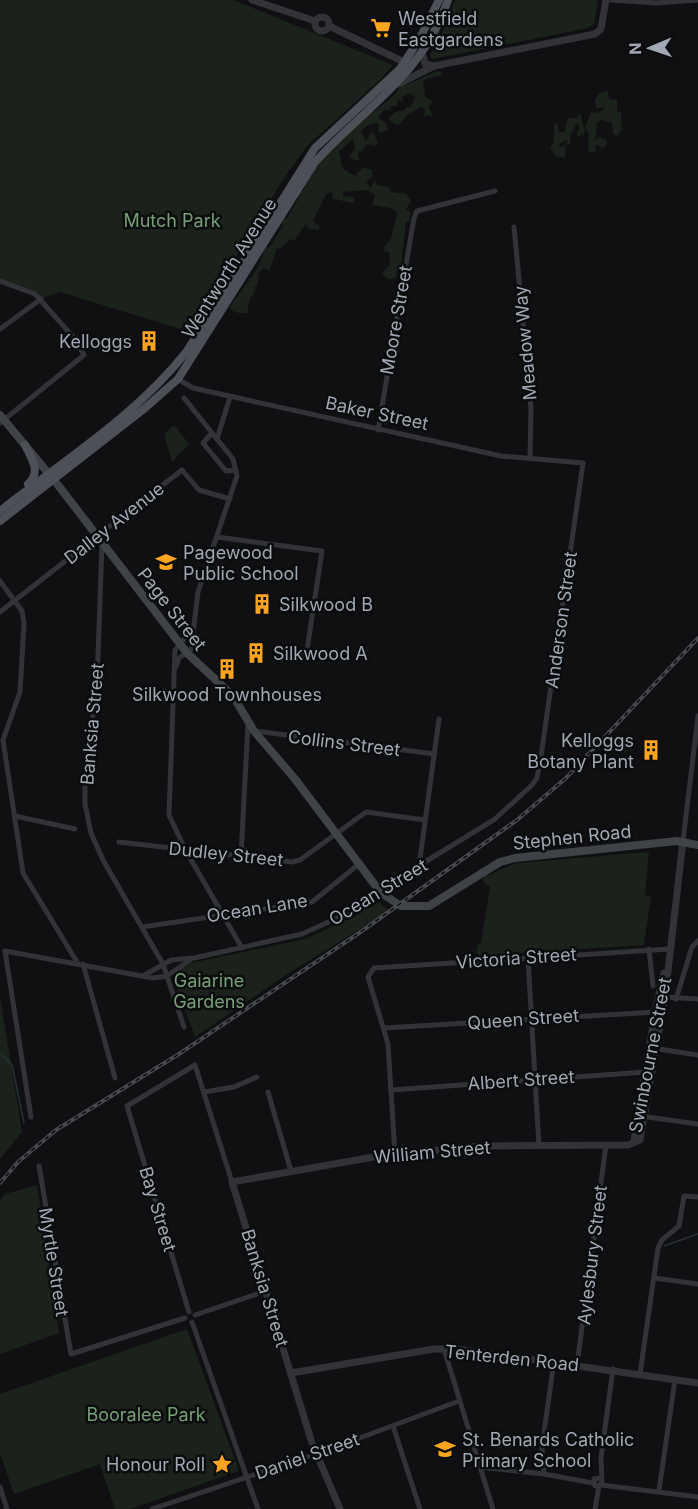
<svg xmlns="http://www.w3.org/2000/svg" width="698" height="1509" font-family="Inter,sans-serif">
	<rect width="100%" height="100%" fill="#101012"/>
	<g fill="#1b221b">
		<path d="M0 0H233L393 65 380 80 307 146 284 178 190 332 60 292 41 298 0 281Z"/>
		<path d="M455 0H598L594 24 588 28 432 59 430 55 443 31Z"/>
		<path d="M437 71 442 72V75L423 80 425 96 433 102 429 107 433 118 430 115 424 116 425 109 421 107 406 116 400 124H395L388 119 395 112 405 110 406 107 410 108 416 97 408 93 402 97 403 102 398 100 397 106H391L390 110H384L379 116V119L386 123 388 130 379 133 378 123 368 125 361 131 366 142 370 133H373L378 142 375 146 366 144 363 151 358 152 359 161 349 158 355 148 353 139 339 151 343 169 355 176 363 167 372 170 373 177 366 181 371 188 374 180 377 185 389 187 391 192 406 194 411 201 406 209 410 212V220L405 223C407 237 399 253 403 265L397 271 396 278 388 279 382 274 390 264 389 252H384L385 246 391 239 397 212 390 208 372 205 375 195 367 190 343 192V196L354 197 355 203 333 199 332 192 326 194 313 221 320 226 318 230 307 228V222L294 241 291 239 280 249 277 248 269 271 264 268 259 272 257 286 253 288 256 289 250 299 247 313C240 313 233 314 230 307 239 293 251 279 259 265 262 259 262 254 265 248L270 247 282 227 283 219 287 218 298 199 300 190 303 191 308 179 312 176 315 167 346 134H349C363 114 396 102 401 84L406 85Z"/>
		<path d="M608 91 609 99 617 100V111L621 112 622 130 617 136 613 134 612 123 601 120 597 123 595 142 598 137 607 140V144L602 148 599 145 595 146 596 151 592 153 588 150 589 134 585 128 591 112 599 113 604 108 603 106 602 108H596L595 99 600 93Z"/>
		<path d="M580 113 585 133 577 137V131L580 129 577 123 570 136V144H567V140L559 144 560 147 566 145 565 158 556 156 550 147 554 142V125L557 123 559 132H564L568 118H577Z"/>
		<path d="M174 425 189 444 172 462 164 434Z"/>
		<path d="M649 852 645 895 651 896 644 945 480 956 476 953 478 944H481L490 887 483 882 484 877 517 863Z"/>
		<path d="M377 901 389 911 292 971 195 1037 173 977 176 971 191 963 305 939 353 917Z"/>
		<path d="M0 998 22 1132 0 1159Z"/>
		<path d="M37 1185 59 1333 0 1354V1201L5 1194Z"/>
		<path d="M187 1329 239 1471 130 1509H115L100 1464 14 1494 0 1453V1394Z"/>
	</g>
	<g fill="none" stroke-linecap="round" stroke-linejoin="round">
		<g stroke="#263036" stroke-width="1.5">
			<path d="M1 1054 12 1065 24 1123"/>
			<path d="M664 1246 698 1234"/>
		</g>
		<g stroke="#313337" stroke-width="5">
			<path d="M611 0 656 3 698 0"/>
			<path d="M514 227 531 408 530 459"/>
			<path d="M0 281 35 294 75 339 84 355 0 423"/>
			<path d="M0 329 41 299"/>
			<path d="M378 430 414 218 417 211 495 191"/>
			<path d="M212 433 203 443 226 471 236 470"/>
			<path d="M217 439 230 397"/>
			<path d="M217 537 322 551 307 650"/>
			<path d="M102 543 97 684 85 778V804L91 833 103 860 163 964 184 1027"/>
			<path d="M0 581 22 611 24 623 20 692 3 740 23 873 77 962"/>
			<path d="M0 612 182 470 199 490 230 499"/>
			<path d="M192 629 175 650 169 815 186 851 242 948"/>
			<path d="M176 667 179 658 191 650 198 592 237 476 233 459 184 398"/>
			<path d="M255 731 435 754"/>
			<path d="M15 816 75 829"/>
			<path d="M683 841 698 716"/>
			<path d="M119 842 292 862 300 860 366 812 425 820"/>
			<path d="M241 857 248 723"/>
			<path d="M419 866 439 719"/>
			<path d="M142 927 312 902 359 864"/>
			<path d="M649 949 653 986"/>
			<path d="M528 958 539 1146"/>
			<path d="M83 964 115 1078"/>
			<path d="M143 976 171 960 194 958 302 934 353 911 412 870 495 819 532 785 537 778 541 756 583 463 501 456 193 388 178 379"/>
			<path d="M664 997 698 999"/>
			<path d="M676 999 692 947 698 941"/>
			<path d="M384 1028 657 1012"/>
			<path d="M652 1048 698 1055"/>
			<path d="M391 1090 646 1072"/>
			<path d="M204 1092 234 1087 257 1077"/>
			<path d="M268 1092 291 1171"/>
			<path d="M640 1116 698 1124"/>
			<path d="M31 1117 5 951 153 978 167 976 190 960"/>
			<path d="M395 1154 388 1044 368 977 374 968 670 949"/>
			<path d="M39 1166 71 1354 185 1318"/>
			<path d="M654 1278 698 1284"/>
			<path d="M189 1312 127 1106 195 1065 232 1182"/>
			<path d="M195 1315 266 1291"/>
			<path d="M192 1322 258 1509"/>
			<path d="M444 1349 493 1509"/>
			<path d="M577 1365 606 1145"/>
			<path d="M640 1374 658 1248 662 1240 679 1226 684 1196 698 1197"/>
			<path d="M393 1426 420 1509"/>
			<path d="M479 1467 544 1474 593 1483"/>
			<path d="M544 1474 542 1447 554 1361"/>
			<path d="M600 1478 594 1479 595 1486H599L602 1482 601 1458 613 1369"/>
			<path d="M601 1485 698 1497"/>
			<path d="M0 1487 7 1509"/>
			<path d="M659 1490 675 1380"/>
			<path d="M152 1509 322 1452 459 1401"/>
			<path d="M595 1509 599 1486"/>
		</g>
		<g stroke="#313337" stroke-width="7">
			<path d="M252 0 315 21"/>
			<circle cx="322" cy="24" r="7"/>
			<path d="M329 26 404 62"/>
			<path d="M422 52 425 64 434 66"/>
			<path d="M398 84 434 66 595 34 601 29 606 0"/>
			<path d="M634 1141 655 1012 664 973"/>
			<path d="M291 1373 434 1349H456L698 1383"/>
			<path d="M340 1509 312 1443 232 1182 385 1155 480 1146 628 1145 640 1140 665 997 683 841"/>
		</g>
		<path stroke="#3f4247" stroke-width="8" d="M0 415 58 485 187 653 233 696 254 731 295 779 381 893 401 906H429L500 862 515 858 677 841 698 845"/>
		<g stroke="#4d5056" stroke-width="8">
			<path d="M25 445C31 458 42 472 28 484"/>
			<path d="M0 511C64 460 136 416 187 351L315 148 400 69 420 38 439 0"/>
			<path d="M0 521 145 408 178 379 315 162C365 107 423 75 448 0"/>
		</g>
		<g stroke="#46494e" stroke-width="4">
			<path id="rail" d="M0 1183 18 1162 56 1130 179 1054 362 931 517 820 566 778 698 638"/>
		</g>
		<use href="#rail" stroke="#0b0c0d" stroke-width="1.5" stroke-dasharray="4.5" stroke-linecap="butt"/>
	</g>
	<defs>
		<g id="supermarket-bare" transform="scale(1.62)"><path d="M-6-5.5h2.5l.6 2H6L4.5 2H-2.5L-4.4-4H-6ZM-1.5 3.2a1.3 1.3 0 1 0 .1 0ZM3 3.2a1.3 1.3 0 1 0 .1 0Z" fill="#fba420" stroke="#0b0c0d" stroke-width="2.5" paint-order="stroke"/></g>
		<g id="building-bare" transform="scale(1.62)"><path d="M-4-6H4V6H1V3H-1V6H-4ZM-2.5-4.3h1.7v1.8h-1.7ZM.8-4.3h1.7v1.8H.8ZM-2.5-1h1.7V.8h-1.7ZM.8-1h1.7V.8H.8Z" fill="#fba420" stroke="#0b0c0d" stroke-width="2.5" paint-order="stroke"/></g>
		<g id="school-bare" transform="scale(1.62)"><path d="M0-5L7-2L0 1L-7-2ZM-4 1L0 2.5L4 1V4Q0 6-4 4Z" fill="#fba420" stroke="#0b0c0d" stroke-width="2.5" paint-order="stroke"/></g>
		<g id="sight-bare" transform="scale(1.62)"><path d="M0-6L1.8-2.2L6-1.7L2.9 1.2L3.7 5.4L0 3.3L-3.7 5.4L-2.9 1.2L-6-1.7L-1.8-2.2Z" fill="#fba420" stroke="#0b0c0d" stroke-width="2.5" paint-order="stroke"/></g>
	</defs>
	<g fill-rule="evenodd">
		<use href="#supermarket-bare" x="381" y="28"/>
		<use href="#building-bare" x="149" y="341"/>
		<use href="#school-bare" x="166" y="562"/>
		<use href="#building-bare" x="262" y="604"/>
		<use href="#building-bare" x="256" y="653"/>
		<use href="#building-bare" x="227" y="669"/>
		<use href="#building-bare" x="651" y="750"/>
		<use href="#school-bare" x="445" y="1449"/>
		<use href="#sight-bare" x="222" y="1464"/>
	</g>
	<g text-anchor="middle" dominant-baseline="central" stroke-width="5" stroke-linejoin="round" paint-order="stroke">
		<g font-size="18" fill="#a1a8b4" stroke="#0b0c0d" text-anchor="start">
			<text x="398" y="18">Westfield<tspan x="398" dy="21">Eastgardens</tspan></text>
			<text x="132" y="341" text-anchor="end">Kelloggs</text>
			<text x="183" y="552">Pagewood<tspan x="183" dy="21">Public School</tspan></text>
			<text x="279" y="604">Silkwood B</text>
			<text x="273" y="653">Silkwood A</text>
			<text x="227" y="694" text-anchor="middle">Silkwood Townhouses</text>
			<text x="634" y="740" text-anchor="end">Kelloggs<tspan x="634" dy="21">Botany Plant</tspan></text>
			<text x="462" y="1439">St. Benards Catholic<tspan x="462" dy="21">Primary School</tspan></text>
			<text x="205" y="1464" text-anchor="end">Honour Roll</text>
		</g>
		<g font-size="18" fill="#76a076" stroke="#0b0c0d">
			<text x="172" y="220">Mutch Park</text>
			<text x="209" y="980">Gaiarine<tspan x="209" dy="21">Gardens</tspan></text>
			<text x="146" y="1414">Booralee Park</text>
		</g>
		<g font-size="18" fill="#a1a8b4" stroke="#0b0c0d">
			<text transform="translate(229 268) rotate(-58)">Wentworth Avenue</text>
			<text transform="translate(396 320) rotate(-80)">Moore Street</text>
			<text transform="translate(525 343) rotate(-95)">Meadow Way</text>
			<text transform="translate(377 413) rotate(12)">Baker Street</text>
			<text transform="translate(114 523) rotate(-38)">Dalley Avenue</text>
			<text transform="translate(172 609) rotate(52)">Page Street</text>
			<text transform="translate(561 620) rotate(-82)">Anderson Street</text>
			<text transform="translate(92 724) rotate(-85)">Banksia Street</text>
			<text transform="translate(344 743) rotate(7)">Collins Street</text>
			<text transform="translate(572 837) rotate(-6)">Stephen Road</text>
			<text transform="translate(226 854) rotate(6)">Dudley Street</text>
			<text transform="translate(378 892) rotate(-31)">Ocean Street</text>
			<text transform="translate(257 908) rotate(-9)">Ocean Lane</text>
			<text transform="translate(516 958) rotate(-4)">Victoria Street</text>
			<text transform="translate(523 1019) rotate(-4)">Queen Street</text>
			<text transform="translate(650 1055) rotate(-79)">Swinbourne Street</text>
			<text transform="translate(521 1080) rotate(-4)">Albert Street</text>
			<text transform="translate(432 1152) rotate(-5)">William Street</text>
			<text transform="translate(158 1209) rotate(73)">Bay Street</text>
			<text transform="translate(592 1255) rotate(-83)">Aylesbury Street</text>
			<text transform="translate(54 1262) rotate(81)">Myrtle Street</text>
			<text transform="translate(265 1288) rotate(73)">Banksia Street</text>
			<text transform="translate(512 1358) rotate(6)">Tenterden Road</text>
			<text transform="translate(307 1456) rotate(-19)">Daniel Street</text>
		</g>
	</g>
	<g transform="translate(650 48) rotate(268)" stroke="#0b0c0d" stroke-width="4.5" paint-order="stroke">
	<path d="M0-4.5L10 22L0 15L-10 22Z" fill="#a1a8b4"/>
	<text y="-9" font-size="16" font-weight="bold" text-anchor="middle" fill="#a1a8b4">N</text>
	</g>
</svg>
